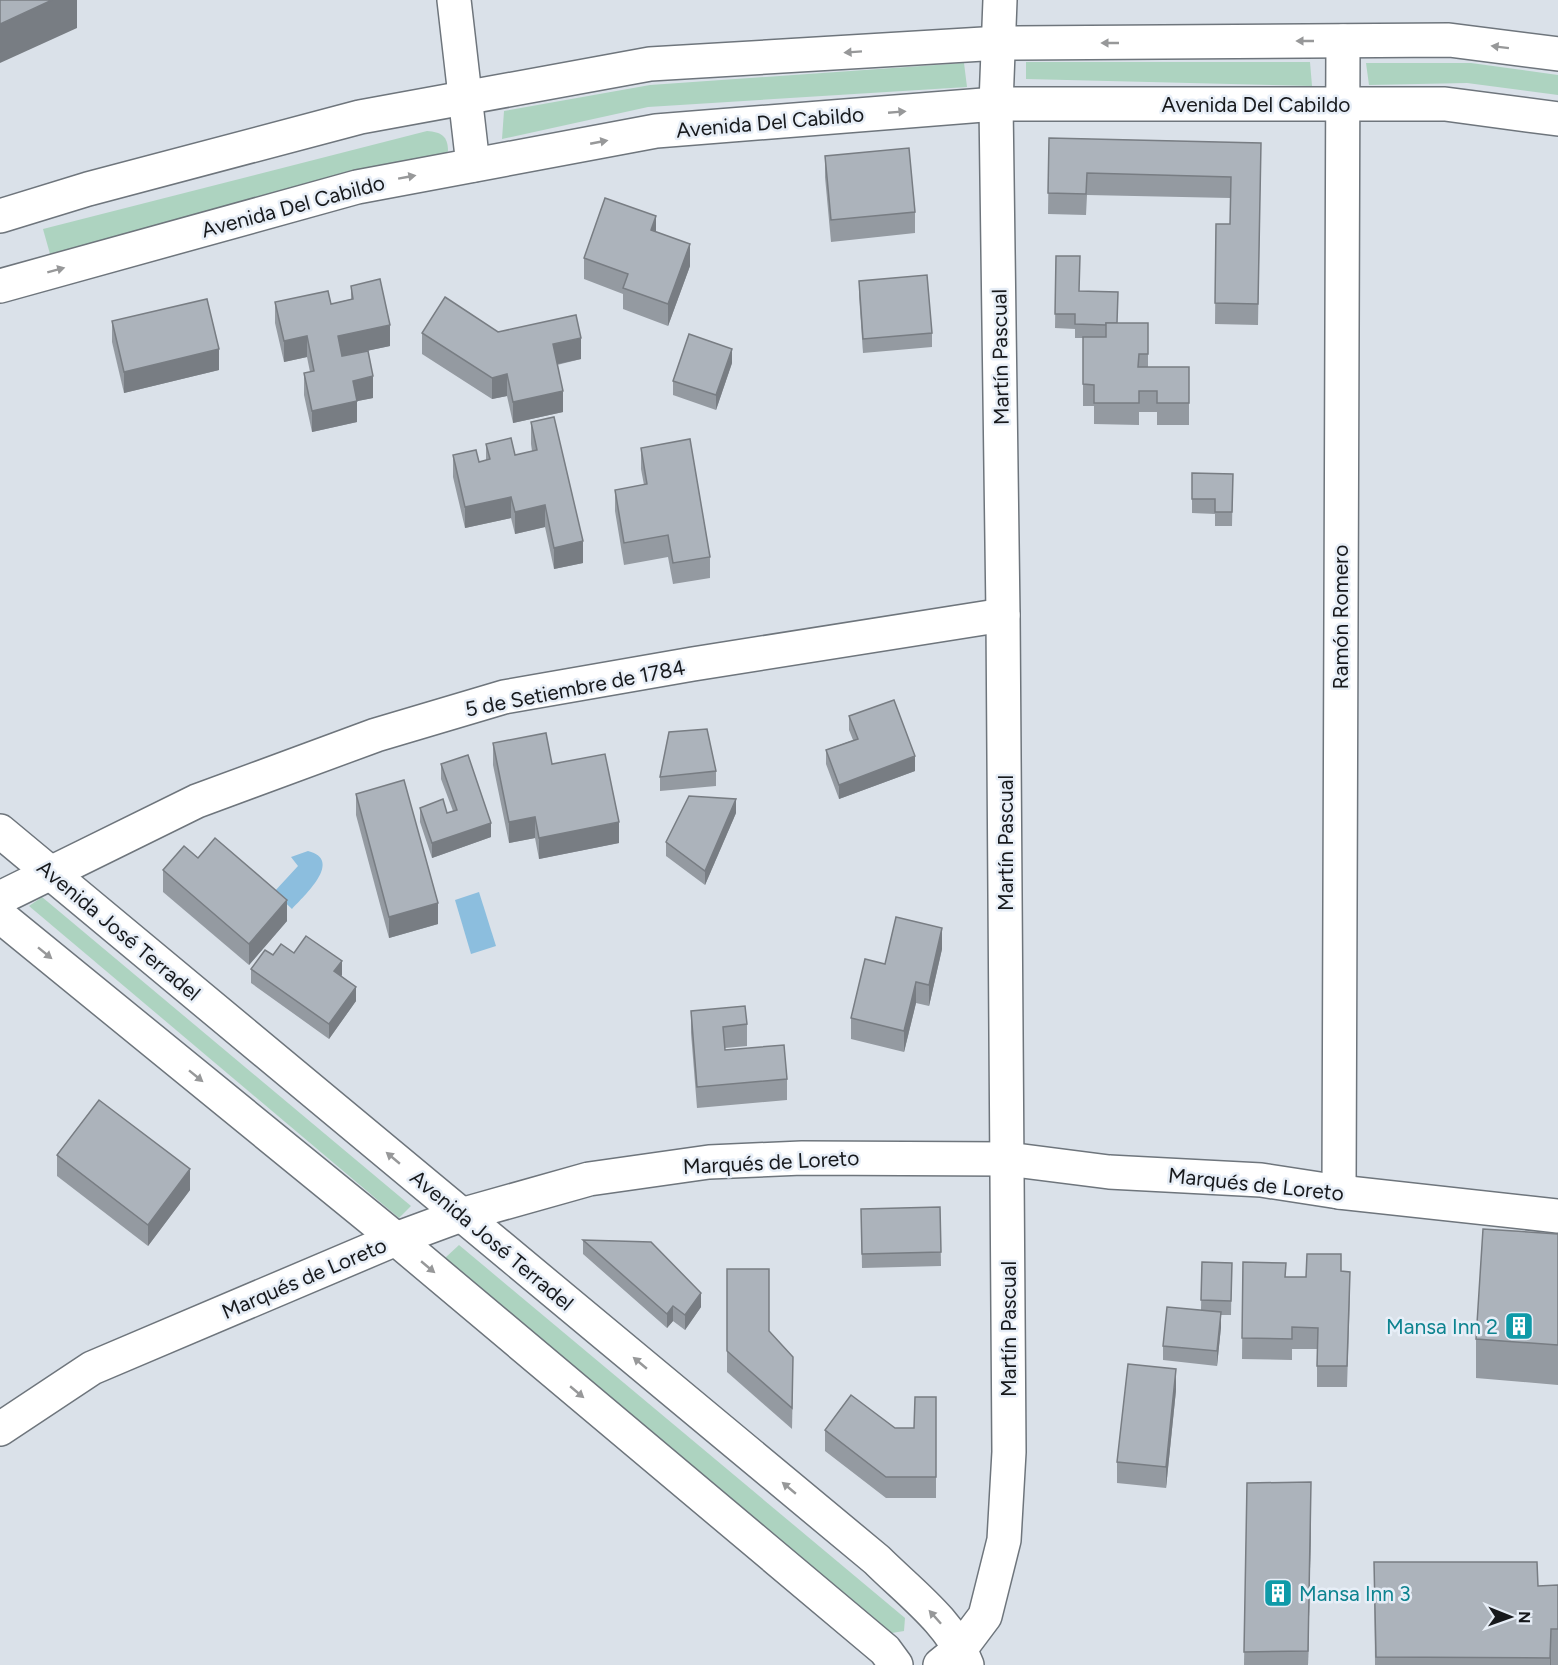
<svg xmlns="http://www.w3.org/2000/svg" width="1558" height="1665" font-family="Figtree,sans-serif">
	<rect width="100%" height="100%" fill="#dae1e9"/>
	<g fill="#add3c0">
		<path d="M1026 62H1310L1312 86 1026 79Z"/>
		<path d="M964 63 967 87 648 107 502 139 504 111 650 85Z"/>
		<path d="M1366 63H1471L1558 75V95L1467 83 1369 85Z"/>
		<path d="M427 131C441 132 448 136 448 151L442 159 50 254 43 229Z"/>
		<path d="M42 897 411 1206 399 1218 29 906Z"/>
		<path d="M459 1245 905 1618 904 1631 892 1633 445 1258Z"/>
	</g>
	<g fill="#8cbede">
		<path d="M308 851C344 860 304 896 292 909L274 892 298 866 291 857Z"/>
		<path d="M479 892 496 946 471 954 455 900Z"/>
	</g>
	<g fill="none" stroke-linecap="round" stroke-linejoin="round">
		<g stroke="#6e757c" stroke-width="36">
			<g id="minor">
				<path d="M454 0 473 165"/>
				<path d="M0 216 88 189 360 117 650 64 1000 43 1449 40 1558 54"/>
				<path d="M0 286 357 187 656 131 996 104H1445L1558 119"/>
				<path d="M0 831 877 1560C908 1591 952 1623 967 1665"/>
				<path d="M0 898 197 801 376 735 504 697 693 664 1003 615"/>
				<path d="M0 916 396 1239 885 1650 896 1665"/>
				<path d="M1339 1192 1343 41"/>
				<path d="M0 1429 92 1368 396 1239 461 1215 589 1179 709 1162 802 1158 1007 1159 1109 1172 1261 1180 1339 1192 1558 1216"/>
				<path d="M940 1665 961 1648 985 1616 1004 1540 1009 1452 1003 615 996 104 1000 0"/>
			</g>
		</g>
		<use href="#minor" stroke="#fff" stroke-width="33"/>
	</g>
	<g fill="#949aa1">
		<path d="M1049 138 1261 143 1258 325 1215 324 1216 224H1230V198L1087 195 1086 215 1048 214Z"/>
		<path d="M825 156 915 212V233L831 242 825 177Z"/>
		<path d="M656 232 690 266 668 326 623 309V294L584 279V258Z"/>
		<path d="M1056 256 1079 291 1117 323H1148V367H1189V425H1157V412H1139V425L1094 424V406H1083V338H1075V329L1055 328Z"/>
		<path d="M859 281 932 333V347L863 353 859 295Z"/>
		<path d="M351 286 390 346 342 356 373 398 357 401V422L312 432 304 395V373L310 372 307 357 284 362 275 323V302L331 304 351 299Z"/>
		<path d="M112 321 219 370 124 393 112 342Z"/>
		<path d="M498 332 581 359 557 365 563 412 513 423 507 396 492 399 422 354V333Z"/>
		<path d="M732 363 716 410 673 395V381Z"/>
		<path d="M531 422 583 563 554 569 545 527 515 534 511 518 465 528 453 477V455L479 462 486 460V444L515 455 532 451 531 444Z"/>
		<path d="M641 448 710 557V578L673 584 668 557 624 565 615 511V490L644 485 641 469Z"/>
		<path d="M1192 473 1233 474 1232 526H1215V514L1192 513Z"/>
		<path d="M849 716 915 771 839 799 826 764V750L853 740 849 730Z"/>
		<path d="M493 743 552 764 619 843 539 859 535 838 509 843 493 765Z"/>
		<path d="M441 764 491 837 432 858 420 822V808L447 813 453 811 441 779Z"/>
		<path d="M716 771V786L660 791V777Z"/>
		<path d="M356 794 438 924 389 938 356 815Z"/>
		<path d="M736 813 705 885 666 856V842Z"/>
		<path d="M198 858 287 921 249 965 163 892V870Z"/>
		<path d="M942 949 929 1006 916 1003 904 1052 851 1039V1018L885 964Z"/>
		<path d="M294 953 342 975 341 976 356 1001 329 1039 251 983V969L273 955Z"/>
		<path d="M691 1011 747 1024V1046L725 1048V1050L787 1079V1100L697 1108 691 1033Z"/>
		<path d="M57 1155 190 1190 148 1246 57 1176Z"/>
		<path d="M940 1207 941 1266 862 1268 861 1209Z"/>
		<path d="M1558 1234V1385L1476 1378V1339Z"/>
		<path d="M583 1240 701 1307 685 1330 673 1321 667 1328 583 1254Z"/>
		<path d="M1202 1262 1232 1263 1231 1315H1221V1327L1217 1366 1163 1360V1346L1201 1310Z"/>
		<path d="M1243 1262 1286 1277H1306L1341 1271 1350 1293 1347 1387H1317V1349H1292V1360L1242 1359Z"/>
		<path d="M727 1269 769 1331 793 1378 792 1429 727 1372Z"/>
		<path d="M1176 1390 1166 1488 1117 1483V1462Z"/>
		<path d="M936 1397V1498H886L825 1451V1430L914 1428Z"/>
		<path d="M1247 1483 1311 1521 1308 1665H1244Z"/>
		<path d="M1374 1562 1538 1586 1558 1585V1665H1375Z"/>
	</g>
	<g fill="#787d83">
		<path d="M52 0H77V28L0 63V24Z"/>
		<path d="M656 216V238L651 230Z"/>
		<path d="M690 244V266L668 326V304Z"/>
		<path d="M390 325V346L338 357V336Z"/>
		<path d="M307 336V357L284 362V341Z"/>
		<path d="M581 338V359L553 365V344Z"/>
		<path d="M219 349V370L124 393V372Z"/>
		<path d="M732 349V363L716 410V395Z"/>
		<path d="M507 374V396L492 399V378Z"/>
		<path d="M373 376V398L353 402V381Z"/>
		<path d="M563 391V412L513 423V402Z"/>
		<path d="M357 401V422L312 432V411Z"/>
		<path d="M511 497V518L465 528V507Z"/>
		<path d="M545 505V527L515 534V512Z"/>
		<path d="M583 541V563L554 569V548Z"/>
		<path d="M915 756V771L839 799V785Z"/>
		<path d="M736 799V813L705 885V871Z"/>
		<path d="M535 817V838L509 843V822Z"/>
		<path d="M619 822V843L539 859V838Z"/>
		<path d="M491 823V837L432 858V843Z"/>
		<path d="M287 900V921L249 965V944Z"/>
		<path d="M438 903V924L389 938V917Z"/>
		<path d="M942 928V949L929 1006V985Z"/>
		<path d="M342 961V975L334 986V971Z"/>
		<path d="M916 982V1003L904 1052V1031Z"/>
		<path d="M356 987V1001L329 1039V1024Z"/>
		<path d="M190 1169V1190L148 1246V1225Z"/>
		<path d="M701 1293V1307L685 1330V1315Z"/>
		<path d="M673 1306V1321L667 1328V1314Z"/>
		<path d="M1221 1312V1327L1217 1366V1351Z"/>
		<path d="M1176 1369V1390L1166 1488V1467Z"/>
		<path d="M1311 1482V1521L1308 1665V1651Z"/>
		<path d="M1551 1629V1665H1550V1658Z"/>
	</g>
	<g fill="#acb3bb" stroke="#787d83" stroke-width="1.5">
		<path d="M0 0H52L0 24Z"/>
		<path d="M1049 138 1261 143 1258 304 1215 303 1216 224H1230L1231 177 1087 173 1086 194 1048 193Z"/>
		<path d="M909 148 915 212 831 220 825 156Z"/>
		<path d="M605 198 656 216 651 230 690 244 668 304 623 288 628 274 584 258Z"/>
		<path d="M1056 256H1080L1079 291 1118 292 1117 323H1106V325L1075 324V314H1055Z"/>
		<path d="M927 275 932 333 863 339 859 281Z"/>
		<path d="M380 279 390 325 338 336 342 356 368 351 373 376 353 381 357 401 312 411 304 373 314 371 307 336 284 341 275 302 328 291 331 304 353 299 351 286Z"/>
		<path d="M445 297 498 332 576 315 581 338 553 344 563 391 513 402 507 374 492 378 422 333Z"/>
		<path d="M207 299 219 349 124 372 112 321Z"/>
		<path d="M1106 323H1148V354H1139L1138 367H1189V403H1157V391H1139V403H1094V385L1083 384V337H1106Z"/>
		<path d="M689 334 732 349 716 395 673 381Z"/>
		<path d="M554 417 583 541 554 548 545 505 515 512 511 497 465 507 453 455 476 450 479 462 490 459 486 444 511 438 515 455 537 450 531 422Z"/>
		<path d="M690 439 710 557 673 563 668 535 624 543 615 490 647 484 641 448Z"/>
		<path d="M1192 473 1233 474 1232 512H1215V499H1192Z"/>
		<path d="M894 700 915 756 839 785 826 750 858 739 849 716Z"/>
		<path d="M707 729 716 771 660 777 669 732Z"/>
		<path d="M546 733 552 764 605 754 619 822 539 838 535 817 509 822 493 743Z"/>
		<path d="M468 755 491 823 432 843 420 808 443 799 447 813 457 810 441 764Z"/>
		<path d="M404 780 438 903 389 917 356 794Z"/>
		<path d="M689 796 736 799 705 871 666 842Z"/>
		<path d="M215 838 287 900 249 944 163 870 184 846 198 858Z"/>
		<path d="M896 917 942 928 929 985 916 982 904 1031 851 1018 865 959 885 964Z"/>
		<path d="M306 936 342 961 334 971 356 987 329 1024 251 969 265 950 273 955 281 944 294 953Z"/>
		<path d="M745 1006 747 1024 723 1027 725 1050 784 1045 787 1079 697 1087 691 1011Z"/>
		<path d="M99 1100 190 1169 148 1225 57 1155Z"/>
		<path d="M940 1207 941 1252 862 1254 861 1209Z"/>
		<path d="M1483 1229 1558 1234V1345L1476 1339Z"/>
		<path d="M583 1240 651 1242 701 1293 685 1315 673 1306 667 1314Z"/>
		<path d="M1307 1254H1341V1271L1350 1272 1347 1366H1317L1318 1328 1292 1327V1339L1242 1338 1243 1262 1286 1263 1285 1277H1306Z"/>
		<path d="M1202 1262 1232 1263 1231 1301 1201 1300Z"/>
		<path d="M727 1269H769V1331L793 1357 792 1408 727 1351Z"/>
		<path d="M1167 1307 1221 1312 1217 1351 1163 1346Z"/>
		<path d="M1128 1364 1176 1369 1166 1467 1117 1462Z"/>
		<path d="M851 1395 895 1428H914L915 1397H936V1477H886L825 1430Z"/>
		<path d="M1311 1482 1308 1651 1244 1652 1247 1483Z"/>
		<path d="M1374 1562H1537L1538 1586 1558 1585V1629H1551L1550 1658 1376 1657Z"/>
	</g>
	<defs><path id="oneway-solid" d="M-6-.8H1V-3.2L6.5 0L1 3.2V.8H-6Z" transform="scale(1.5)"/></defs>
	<g fill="#979899">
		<use href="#oneway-solid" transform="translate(1305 41) rotate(180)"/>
		<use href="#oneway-solid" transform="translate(1110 43) rotate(180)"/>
		<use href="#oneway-solid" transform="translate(1500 47) rotate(-173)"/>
		<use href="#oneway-solid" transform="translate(853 52) rotate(176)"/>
		<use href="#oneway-solid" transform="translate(897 112) rotate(-5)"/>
		<use href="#oneway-solid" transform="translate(599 142) rotate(-11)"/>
		<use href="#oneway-solid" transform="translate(407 177) rotate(-10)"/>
		<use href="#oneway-solid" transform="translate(56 270) rotate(-15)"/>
		<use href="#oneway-solid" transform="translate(45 953) rotate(39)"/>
		<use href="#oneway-solid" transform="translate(196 1076) rotate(39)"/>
		<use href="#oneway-solid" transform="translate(393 1158) rotate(-140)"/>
		<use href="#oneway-solid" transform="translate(428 1267) rotate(40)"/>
		<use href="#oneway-solid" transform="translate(640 1363) rotate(-140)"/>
		<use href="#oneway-solid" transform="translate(577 1392) rotate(40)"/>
		<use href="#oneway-solid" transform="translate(789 1488) rotate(-140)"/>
		<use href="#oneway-solid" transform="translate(935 1617) rotate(-132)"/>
	</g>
	<defs>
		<g id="building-square" transform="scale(1.5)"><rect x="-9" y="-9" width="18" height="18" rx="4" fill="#0f9aa8" stroke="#e7eef7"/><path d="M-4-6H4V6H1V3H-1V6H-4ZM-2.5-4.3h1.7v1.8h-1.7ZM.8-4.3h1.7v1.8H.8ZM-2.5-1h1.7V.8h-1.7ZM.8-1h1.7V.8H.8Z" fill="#fff"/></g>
	</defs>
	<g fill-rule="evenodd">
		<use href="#building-square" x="1519" y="1326"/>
		<use href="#building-square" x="1278" y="1593"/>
	</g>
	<g text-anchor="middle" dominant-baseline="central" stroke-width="5" stroke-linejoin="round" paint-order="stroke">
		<g font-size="21" fill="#17191c" stroke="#e7eef7">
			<text x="1256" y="104">Avenida Del Cabildo</text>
			<text transform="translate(770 122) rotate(-5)">Avenida Del Cabildo</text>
			<text transform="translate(293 206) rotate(-15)">Avenida Del Cabildo</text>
			<text transform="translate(1000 357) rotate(-91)">Martín Pascual</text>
			<text transform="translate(1340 617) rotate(-90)">Ramón Romero</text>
			<text transform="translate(575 688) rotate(-11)">5 de Setiembre de 1784</text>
			<text transform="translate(1005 843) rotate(-90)">Martín Pascual</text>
			<text transform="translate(119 930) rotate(40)">Avenida José Terradel</text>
			<text transform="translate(771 1162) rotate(-3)">Marqués de Loreto</text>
			<text transform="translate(1256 1184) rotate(6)">Marqués de Loreto</text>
			<text transform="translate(492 1240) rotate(40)">Avenida José Terradel</text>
			<text transform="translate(304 1278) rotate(-23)">Marqués de Loreto</text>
			<text transform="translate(1008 1329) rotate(-90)">Martín Pascual</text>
		</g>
		<g font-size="21" fill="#0d838f" stroke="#e7eef7" text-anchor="end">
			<text x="1498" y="1326">Mansa Inn 2</text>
			<text x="1299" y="1593" text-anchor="start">Mansa Inn 3</text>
		</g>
	</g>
	<g transform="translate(1510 1617) rotate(91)" stroke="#e7eef7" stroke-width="4.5" paint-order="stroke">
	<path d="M0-4.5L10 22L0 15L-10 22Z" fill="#17191c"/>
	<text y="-9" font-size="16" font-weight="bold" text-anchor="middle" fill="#17191c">N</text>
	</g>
</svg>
